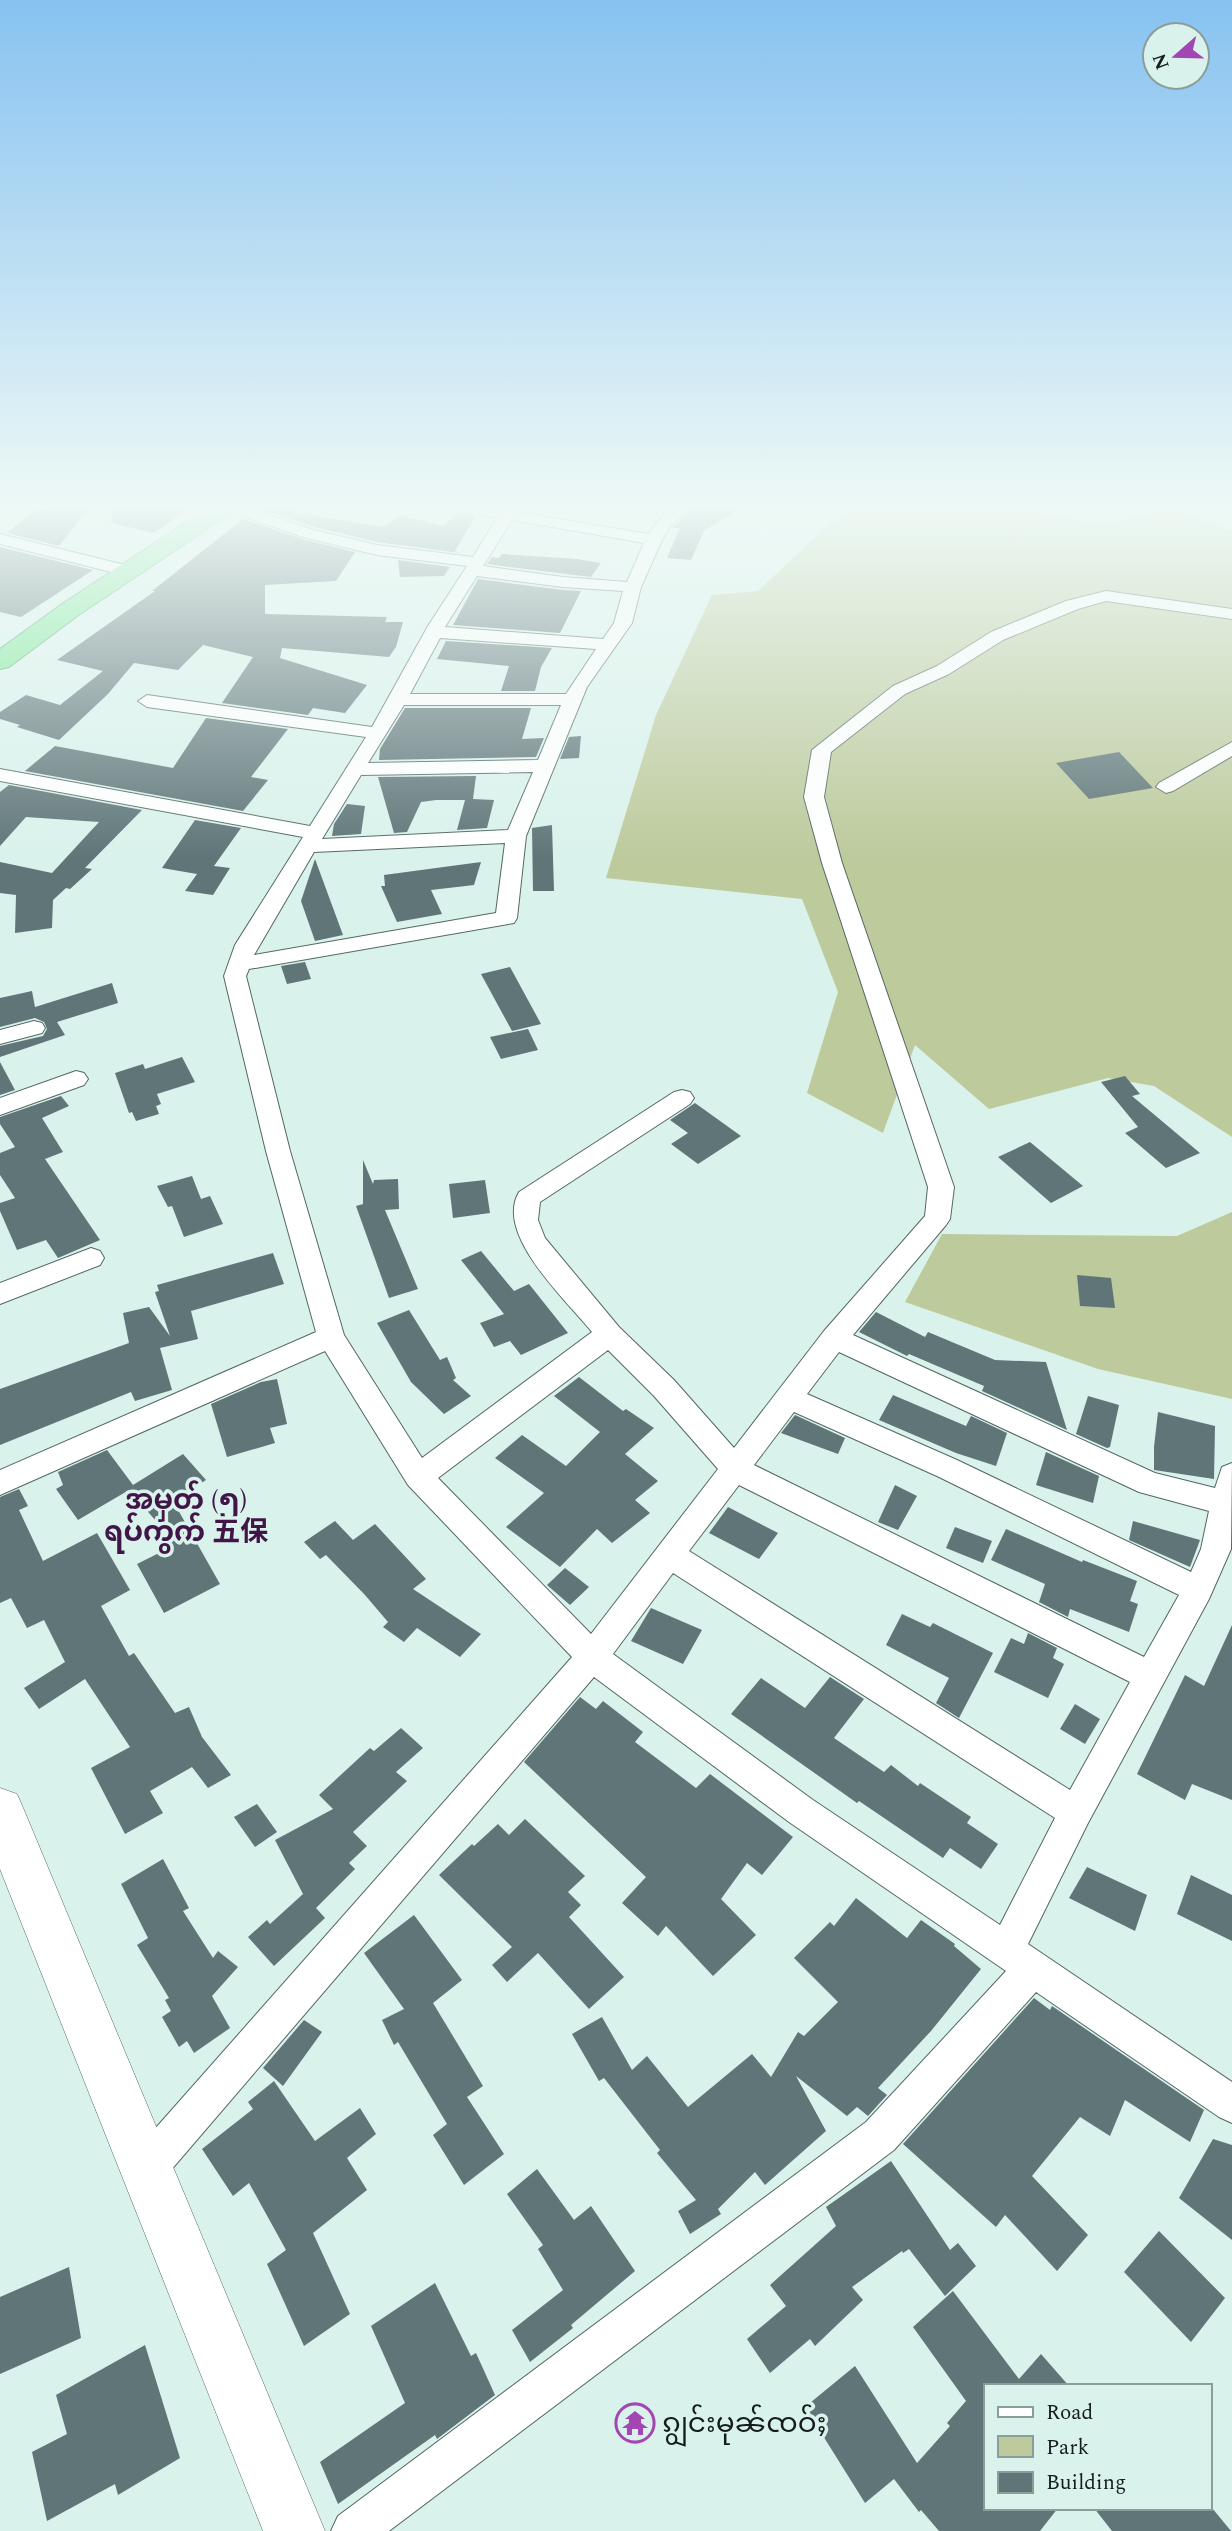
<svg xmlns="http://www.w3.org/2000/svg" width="1232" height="2531" font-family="Spectral,'Noto Sans SC','Noto Sans Myanmar',serif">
	<rect width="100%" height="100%" fill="#daf2ec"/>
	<g fill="#bdca9c">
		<path d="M860 504H1041L1044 514 1103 524 1175 508 1227 530H1232V1137L1154 1086 1108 1078 989 1109 915 1045 883 1133 807 1093 838 992 802 899 606 878 656 715 712 595 758 591 827 526Z"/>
		<path d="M1232 1212V1399L1098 1369 905 1302 942 1234 1177 1236Z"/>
	</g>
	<g fill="#5f7578">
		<path d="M54 504 90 507 59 546 7 533 37 509H47Z"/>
		<path d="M114 504H195L154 533 111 523Z"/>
		<path d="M262 504H307L293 512 383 527 400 515 443 526 457 514 475 517 455 551 460 553 377 542 315 527 257 508Z"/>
		<path d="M698 504H746L704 531 691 560 667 558 680 528H672Z"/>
		<path d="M243 519 302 539 355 552 336 581 265 585V614L387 617 385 622H403L396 647 389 657 282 648 280 658 367 685 345 713 313 708 308 715 222 703 253 657 203 645 178 670 134 663 108 694 59 740 17 727 20 725 0 719V712L26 695 60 705 103 671 57 660 155 591H152Z"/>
		<path d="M0 547 93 570 21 617 0 612Z"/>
		<path d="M502 554 577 559 601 563 591 577 487 564 492 557 499 558Z"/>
		<path d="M398 560 450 567 444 576 400 577Z"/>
		<path d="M478 579 563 590 581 591 560 633 453 625Z"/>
		<path d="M446 641 552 648 541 667 535 691H501L509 666 437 659Z"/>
		<path d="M405 708H531L522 739 544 738 536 757 379 760 380 749Z"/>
		<path d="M206 718 288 729 251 777 268 780 243 811 25 771 55 746 173 768Z"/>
		<path d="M581 736 579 758 560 759 569 737Z"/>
		<path d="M1119 752 1153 788 1089 799 1056 763Z"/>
		<path d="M476 776 473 799 494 800 487 828 457 830 465 800H436L421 802 407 832 394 833 378 777Z"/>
		<path d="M9 785 142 810 85 868 92 869 70 889 66 888 53 900 52 928 15 933 16 895 0 893V862L52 873 99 822 26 817 0 846V792Z"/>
		<path d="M347 804 365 806 361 834 332 836 334 824Z"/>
		<path d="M195 820 241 828 214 866 230 868 213 895 185 891 197 874 162 868Z"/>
		<path d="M552 825 554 891H533L532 828Z"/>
		<path d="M315 859 343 935 315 941 301 901Z"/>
		<path d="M481 862 474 885 431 890 442 914 397 922 381 886H385L384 875Z"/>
		<path d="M305 962 311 979 287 984 281 966Z"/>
		<path d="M510 967 541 1024 512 1031 481 974Z"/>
		<path d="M112 983 118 1003 57 1022 65 1035 0 1057V1046L43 1036 47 1029 44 1022 35 1018 0 1027V998L32 991 35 1007Z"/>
		<path d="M528 1029 538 1050 501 1059 490 1037Z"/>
		<path d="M182 1057 195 1082 157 1094 161 1104 156 1106 159 1114 136 1121 132 1112 129 1113 115 1073 143 1064 145 1069Z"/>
		<path d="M0 1062 15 1090 0 1095Z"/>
		<path d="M1125 1076 1140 1094 1132 1096 1200 1153 1166 1168 1125 1133 1138 1127 1101 1082Z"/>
		<path d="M61 1096 69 1106 42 1118 63 1152 45 1159 100 1240 58 1258 46 1240 17 1250 0 1211V1203L15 1198 0 1175V1153L15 1147 0 1124V1117Z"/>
		<path d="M695 1103 741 1136 698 1164 671 1144 688 1133 670 1120Z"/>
		<path d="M1030 1142 1083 1186 1051 1203 998 1157Z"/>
		<path d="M363 1160 373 1184 374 1180 398 1179 399 1209 385 1210 418 1289 389 1298 356 1206 363 1204Z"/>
		<path d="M192 1176 201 1199 210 1196 223 1224 184 1237 172 1206 168 1207 157 1186Z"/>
		<path d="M485 1180 490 1213 453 1218 449 1184Z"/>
		<path d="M481 1251 514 1291 529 1284 568 1333 521 1355 510 1341 494 1347 480 1323 504 1314 461 1260Z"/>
		<path d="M273 1253 284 1284 191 1311 198 1339 160 1348 172 1390 135 1401 131 1392 0 1445V1389L129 1343 123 1313 149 1307 170 1336 155 1292 159 1291 157 1285Z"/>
		<path d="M1077 1275 1111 1278 1115 1308 1080 1306Z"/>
		<path d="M409 1310 440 1360 447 1357 456 1378 453 1380 471 1396 444 1414 411 1382 377 1323Z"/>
		<path d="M876 1312 925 1337 928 1332 995 1360 1046 1362 1067 1430 982 1391 984 1386 909 1354 907 1356 859 1332Z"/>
		<path d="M579 1377 623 1411 626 1409 654 1428 625 1454 658 1481 635 1500 650 1513 612 1543 597 1529 560 1567 506 1527 544 1493 495 1458 522 1435 566 1466 600 1432 554 1396Z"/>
		<path d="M277 1379 287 1424 270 1428 275 1443 227 1457 211 1404 261 1382Z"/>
		<path d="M893 1395 966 1426 971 1416 1007 1433 996 1466 956 1453 879 1420Z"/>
		<path d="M1088 1396 1119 1405 1110 1447 1107 1448 1076 1434Z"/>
		<path d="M1158 1412 1215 1426 1214 1479 1154 1470V1447Z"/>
		<path d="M795 1415 845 1438 838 1454 781 1433Z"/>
		<path d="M107 1450 133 1485 183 1454 206 1480 173 1501 220 1584 164 1613 137 1564 167 1549 161 1540 169 1536 129 1490 78 1520 56 1489 63 1485 58 1472Z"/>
		<path d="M1046 1452 1099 1476 1093 1503 1036 1485Z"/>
		<path d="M895 1485 917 1496 898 1530 878 1522Z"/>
		<path d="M19 1489 28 1506 19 1510 43 1561 97 1533 130 1590 101 1606 129 1656 134 1653 175 1713 189 1707 202 1737 231 1775 208 1788 192 1767 150 1791 163 1813 125 1834 91 1768 130 1747 85 1679 39 1709 24 1688 65 1662 44 1620 27 1628 11 1598 0 1603V1497Z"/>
		<path d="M728 1507 778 1533 759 1559 709 1533Z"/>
		<path d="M335 1521 353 1540 375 1524 426 1579 413 1589 481 1634 460 1657 417 1628 404 1642 383 1627 388 1622 365 1595 326 1555 320 1559 304 1542Z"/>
		<path d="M1133 1521 1200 1540 1190 1567 1129 1540Z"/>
		<path d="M955 1527 992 1541 983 1563 946 1548Z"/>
		<path d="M1006 1529 1082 1562 1083 1560 1137 1581 1130 1601 1138 1604 1129 1632 1070 1609 1068 1617 1039 1602 1045 1584 991 1560Z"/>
		<path d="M565 1568 589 1587 570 1605 547 1585Z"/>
		<path d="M651 1608 702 1630 683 1664 631 1641Z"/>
		<path d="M902 1614 930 1627 933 1623 993 1653 959 1718 936 1703 949 1678 886 1645Z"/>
		<path d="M1232 1625V1800L1192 1784 1185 1800 1137 1774 1185 1675 1204 1686Z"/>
		<path d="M1028 1633 1057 1648 1053 1658 1064 1664 1048 1698 994 1672 1011 1638 1024 1644Z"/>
		<path d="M830 1677 864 1699 834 1738 884 1772 891 1765 918 1786 920 1783 971 1817 967 1823 998 1844 981 1869 950 1848 943 1858 859 1801 857 1803 731 1714 761 1678 805 1708Z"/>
		<path d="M580 1697 596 1709 603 1701 643 1732 635 1742 696 1788 710 1774 793 1837 762 1875 747 1863 721 1899 756 1935 713 1976 666 1926 658 1936 622 1903 646 1877 524 1762Z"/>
		<path d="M1075 1704 1100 1719 1085 1744 1060 1729Z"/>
		<path d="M401 1728 423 1748 396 1772 407 1781 353 1832 367 1846 349 1863 355 1869 316 1908 325 1918 274 1966 248 1937 267 1920 270 1924 303 1894 275 1840 333 1809 319 1795 370 1748 374 1751Z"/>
		<path d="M257 1804 277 1832 255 1847 234 1817Z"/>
		<path d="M525 1819 585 1876 568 1892 581 1905 569 1917 624 1977 589 2009 538 1953 507 1982 492 1965 512 1947 439 1875 472 1844 474 1846 498 1824 509 1835Z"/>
		<path d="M163 1859 189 1908 183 1911 213 1958 218 1951 238 1967 212 1996 230 2028 194 2053 187 2041 179 2047 162 2017 171 2011 165 2000 169 1998 137 1945 148 1938 121 1884Z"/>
		<path d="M1087 1867 1147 1895 1135 1931 1069 1898Z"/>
		<path d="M1191 1875 1232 1895V1941L1177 1914Z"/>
		<path d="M856 1898 907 1938 921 1920 955 1944 954 1946 981 1969 931 2031 878 2088 887 2095 868 2116 857 2107 847 2116 796 2076 826 2131 765 2185 755 2172 718 2209 721 2214 690 2234 678 2211 696 2200 657 2153 660 2150 604 2078 599 2081 572 2034 602 2017 632 2070 647 2056 688 2107 752 2054 771 2077 798 2032 804 2036 838 2002 794 1958 830 1922 834 1926Z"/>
		<path d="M414 1915 462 1980 433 2003 483 2086 467 2097 504 2154 464 2185 433 2135 447 2124 398 2042 394 2045 382 2020 404 2009 364 1953Z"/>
		<path d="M1034 1998 1050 2010 1052 2006 1204 2110 1190 2142 1125 2100 1110 2136 1080 2117 1032 2176 1088 2235 1057 2271 1005 2215 996 2227 903 2144Z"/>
		<path d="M304 2020 322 2032 283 2086 263 2068Z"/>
		<path d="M274 2081 315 2141 360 2108 376 2134 347 2158 367 2190 313 2233 350 2314 304 2346 267 2264 286 2250 249 2183 233 2196 202 2149 253 2109 248 2102Z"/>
		<path d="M1213 2139 1232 2145V2240L1179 2198Z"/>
		<path d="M891 2161 950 2250 958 2243 976 2266 945 2296 909 2249 903 2253 902 2251 852 2287 863 2300 815 2346 810 2339 770 2373 747 2339 786 2306 770 2285 836 2226 826 2207Z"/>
		<path d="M537 2169 574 2220 591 2206 635 2271 571 2325 573 2328 530 2362 512 2330 563 2290 538 2249 543 2245 507 2194Z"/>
		<path d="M1159 2231 1225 2298 1191 2342 1124 2272Z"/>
		<path d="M69 2267 81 2338 0 2374V2297Z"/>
		<path d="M435 2283 471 2356 476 2353 495 2395 437 2439 435 2435 338 2504 320 2462 405 2403 371 2326Z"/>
		<path d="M953 2291 1019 2379 1041 2354 1069 2386H985V2508H1058L1040 2531H939L921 2510 919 2512 894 2479 865 2503 805 2407 855 2366 917 2463 950 2426 947 2423 966 2401 913 2327Z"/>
		<path d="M145 2345 180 2458 118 2495 115 2484 47 2521 32 2452 67 2434 56 2395Z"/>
		<path d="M1094 2508H1212L1231 2531H1112Z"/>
	</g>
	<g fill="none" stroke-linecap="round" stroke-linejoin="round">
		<g stroke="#526761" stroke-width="2">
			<g id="street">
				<path d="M437 504H470L503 509 506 504H522L517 512 649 534C662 514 672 503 696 504L671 525 662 540 641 587 632 623 587 687 526 836 517 918 514 923 249 969 246 976 290 1151 344 1335 422 1458 592 1332C566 1300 494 1234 519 1192L674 1092 682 1090 690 1092 694 1098 690 1104 540 1202 538 1220 545 1238 619 1327 674 1380 734 1448 824 1331 925 1216 928 1187 822 863 804 797 812 750 893 686 937 666 991 632 1066 601 1106 591 1232 609V619L1106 601 1078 609 1003 640 949 674 905 694 831 752 824 797 842 863 954 1187 950 1219 946 1225 853 1335 1155 1473 1215 1488 1222 1467 1232 1463 1231 1549 1209 1599 1088 1823 1028 1944 1232 2082V2123L1219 2117 1036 1992 894 2150 389 2531H331L338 2516 866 2122 1006 1971 789 1822 594 1677 159 2184 145 2189 131 2184 126 2170 131 2156 572 1657 408 1485 325 1351 0 1495V1470L316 1332 266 1151 224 976 235 945 303 837 0 781V769L310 826 366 737 147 707 138 701 147 695 372 727 428 626 467 566 377 555 303 537 239 515 237 512 245 507 314 530 377 545 473 557 497 518 445 509ZM512 520 644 543 627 582 563 577 483 566ZM477 576 563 587 623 591 614 623 603 639 445 627ZM440 638 596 649 566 694H410ZM404 705H561L538 760 368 763ZM533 772 508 830 322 839 361 775ZM505 843 496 913 254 955 314 852ZM608 1350 654 1396 718 1469 591 1634 438 1478ZM839 1352 1139 1492 1209 1511 1201 1549 1191 1572 957 1460 807 1394ZM794 1412 937 1476 1179 1595 1144 1657 754 1465ZM739 1485 1130 1682 1070 1790 689 1551ZM673 1573 1055 1818 1000 1925 813 1800 613 1654Z"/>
				<path d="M0 534 133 567 135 571 127 576 0 544Z"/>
				<path d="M1232 742V756L1173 791 1166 793 1156 787 1159 783Z"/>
				<path d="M34 1021 42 1023 45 1028 42 1033 0 1044V1030Z"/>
				<path d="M76 1071 84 1073 88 1079 84 1085 0 1115V1098Z"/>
				<path d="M91 1248 100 1251 104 1258 100 1265 0 1304V1283Z"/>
			</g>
		</g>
		<g stroke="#526761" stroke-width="1">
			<path id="secondary" d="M0 1788 17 1794 24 1810 325 2531H263L0 1869Z"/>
		</g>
		<g stroke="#56a16a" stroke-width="2">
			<path id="highway" d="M214 504H240L237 509 80 614 9 667 0 669V649L62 604Z"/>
		</g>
		<use href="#street" fill="#fff" fill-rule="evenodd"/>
		<use href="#secondary" fill="#fff" fill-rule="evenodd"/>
		<use href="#highway" fill="#7ae894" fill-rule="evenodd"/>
	</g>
	<linearGradient id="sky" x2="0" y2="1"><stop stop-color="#87c2f1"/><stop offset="0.59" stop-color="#eef9f6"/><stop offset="1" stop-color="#eef9f6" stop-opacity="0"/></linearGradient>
	<rect width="1232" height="858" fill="url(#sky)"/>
	<defs>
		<g id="temple-ring" transform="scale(2.0125)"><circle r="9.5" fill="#daf2ec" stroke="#a247b1" stroke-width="1.5"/><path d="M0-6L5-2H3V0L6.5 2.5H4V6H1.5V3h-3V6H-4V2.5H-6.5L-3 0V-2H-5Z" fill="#a247b1"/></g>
	</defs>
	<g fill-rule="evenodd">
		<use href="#temple-ring" x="635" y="2423"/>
	</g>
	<g text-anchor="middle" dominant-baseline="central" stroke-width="7" stroke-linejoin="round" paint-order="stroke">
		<g font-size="28" font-weight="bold" fill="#411548" stroke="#daf2ec">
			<text x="186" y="1500">အမှတ် (၅)<tspan x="186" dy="32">ရပ်ကွက် 五保</tspan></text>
		</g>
		<g font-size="28" fill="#141d1b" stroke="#daf2ec" text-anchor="start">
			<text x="662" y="2423">ၵျွင်းမုၼ်ၸဝ်ႈ</text>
		</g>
	</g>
	<rect x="984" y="2384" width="228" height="126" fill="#daf2ec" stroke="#8b9d98" stroke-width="2"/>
	<rect x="998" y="2407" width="35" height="10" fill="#ffffff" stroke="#8b9d98" stroke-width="2"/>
	<text x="1046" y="2419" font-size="21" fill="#141d1b">Road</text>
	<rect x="998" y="2436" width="35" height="21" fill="#bdca9c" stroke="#8b9d98" stroke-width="2"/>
	<text x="1046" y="2454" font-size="21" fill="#141d1b">Park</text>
	<rect x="998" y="2472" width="35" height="21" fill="#5f7578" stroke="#8b9d98" stroke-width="2"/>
	<text x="1046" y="2489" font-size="21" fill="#141d1b">Building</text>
	<g transform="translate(1176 56) rotate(250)"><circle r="33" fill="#daf2ec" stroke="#8b9d98" stroke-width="2"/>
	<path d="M0-5L12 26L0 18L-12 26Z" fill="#a247b1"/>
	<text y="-10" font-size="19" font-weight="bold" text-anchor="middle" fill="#141d1b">N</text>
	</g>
</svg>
